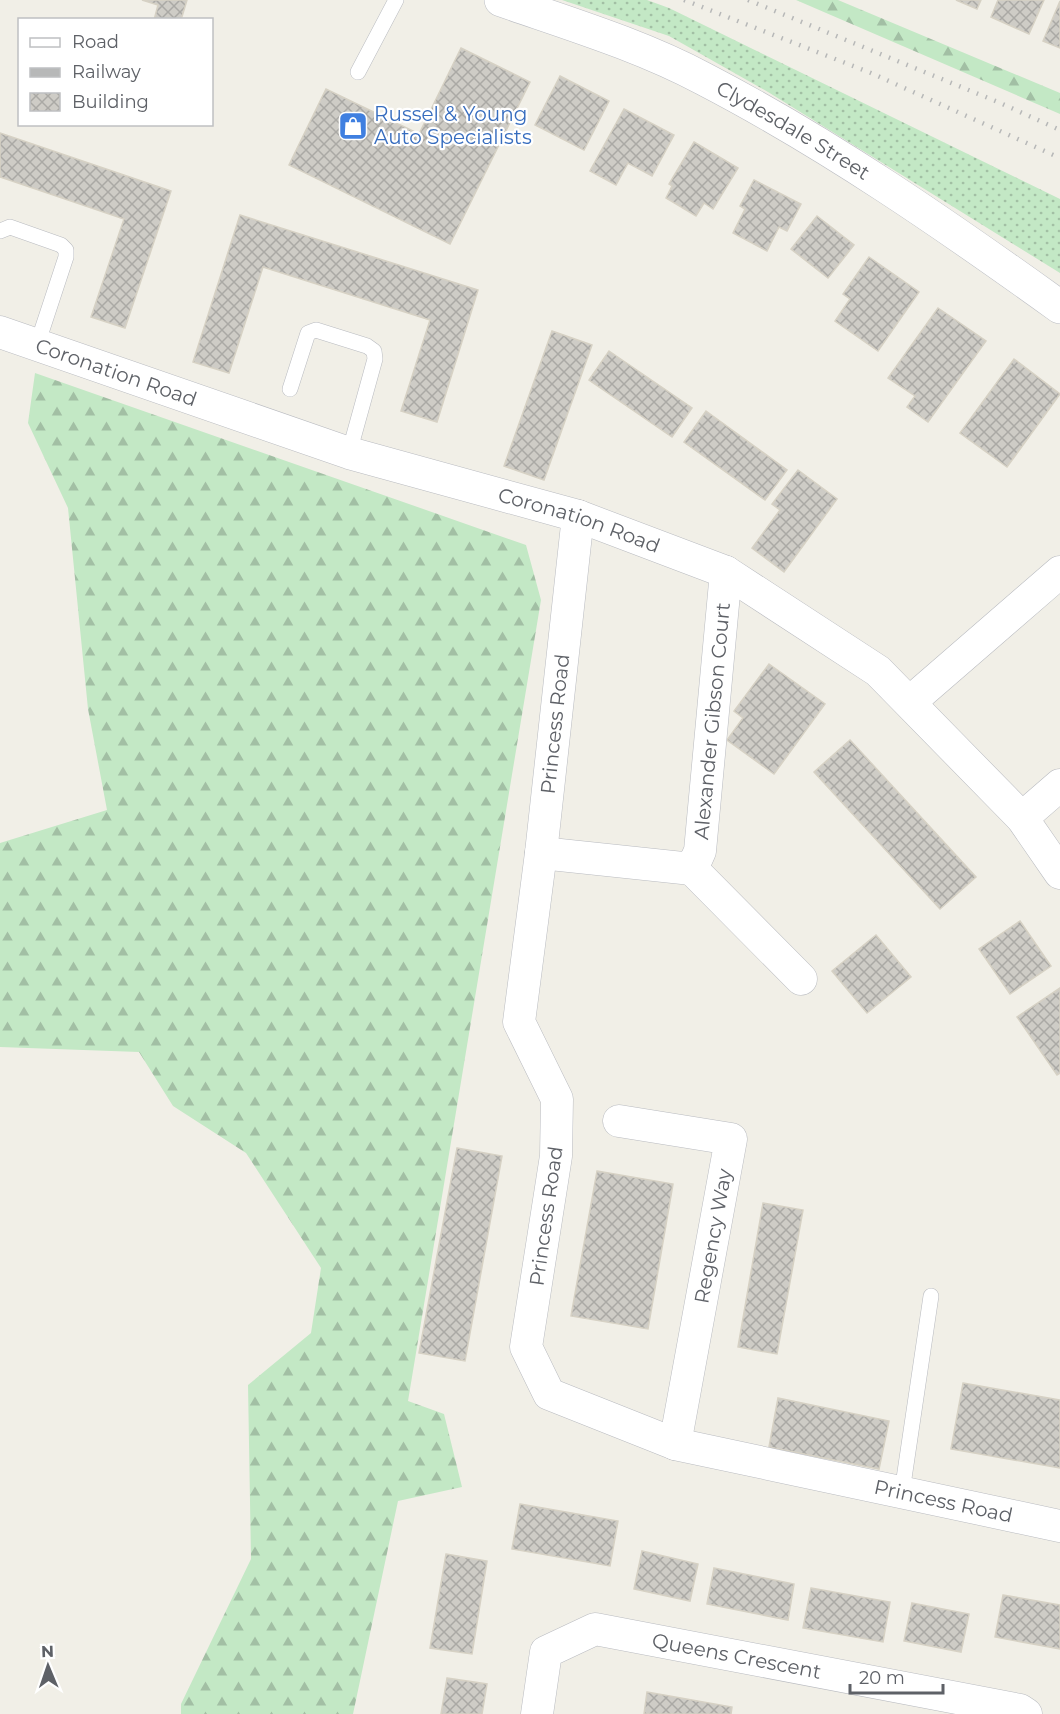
<svg xmlns="http://www.w3.org/2000/svg" width="1060" height="1714" font-family="Montserrat,sans-serif">
	<defs>
		<pattern id="grass-dots" width="8" height="8" patternUnits="userSpaceOnUse" patternTransform="scale(1.5)"><rect width="8" height="8" fill="#c3e8c5"/><path d="M2 2h.1M6 6h.1" fill="none" stroke="#a2bfa4" stroke-width="1.8" stroke-linecap="round"/></pattern>
		<pattern id="forest-firs" width="22" height="20" patternUnits="userSpaceOnUse" patternTransform="scale(1.5)"><rect width="22" height="20" fill="#c3e8c5"/><path d="M5 1l3.5 6h-7zM16 11l3.5 6h-7z" fill="#a2bfa4"/></pattern>
		<pattern id="building-cross-hatch" width="8" height="8" patternUnits="userSpaceOnUse" patternTransform="scale(1.5)"><rect width="8" height="8" fill="#ceccc6"/><path d="M0 0l8 8M0 8l8-8" fill="none" stroke="#aaa9a5"/></pattern>
	</defs>
	<rect width="100%" height="100%" fill="#f1efe7"/>
	<path fill="url(#grass-dots)" d="M562 0H647L669 8 1060 199V273L768 92 669 36Z"/>
	<g fill="url(#forest-firs)">
		<path d="M796 0H838L1060 93V114Z"/>
		<path d="M35 373 526 545 541 600 408 1401 444 1414 462 1487 398 1501 353 1714H181V1704L251 1559 248 1385 311 1333 321 1268 246 1153 173 1106 139 1052 0 1047V843L107 810 88 709 68 508 28 423Z"/>
	</g>
	<g fill="url(#building-cross-hatch)" stroke="#d6d1c4" stroke-width="1.5">
		<path d="M142 0H187L181 20H154L158 5Z"/>
		<path d="M956 0H981L977 9Z"/>
		<path d="M998 0H1044L1029 34 991 17Z"/>
		<path d="M1060 1V48L1043 41Z"/>
		<path d="M461 48 530 82 450 244 289 165 326 89 419 134Z"/>
		<path d="M560 76 609 101 584 150 535 125Z"/>
		<path d="M624 109 674 135 652 176 628 163 616 185 590 171Z"/>
		<path d="M0 133 171 191 125 328 91 317 124 219 0 177Z"/>
		<path d="M694 142 738 168 713 209 704 203 696 216 666 198 672 186 669 184Z"/>
		<path d="M754 180 801 204 787 231 779 227 767 251 733 233 745 209 740 206Z"/>
		<path d="M240 215 478 290 437 422 401 411 430 320 263 267 229 373 193 362Z"/>
		<path d="M817 216 854 245 828 278 791 249Z"/>
		<path d="M869 257 919 292 878 351 835 321 850 299 843 294Z"/>
		<path d="M938 308 986 341 928 422 907 407 915 396 888 378Z"/>
		<path d="M552 331 592 345 544 480 504 466Z"/>
		<path d="M609 351 692 408 672 437 589 380Z"/>
		<path d="M1014 359 1060 394 1007 467 960 433Z"/>
		<path d="M706 411 787 470 765 500 684 442Z"/>
		<path d="M798 470 837 499 784 572 752 548 780 510 772 504Z"/>
		<path d="M769 664 825 704 774 774 727 740 743 718 734 711Z"/>
		<path d="M850 740 976 877 940 909 814 772Z"/>
		<path d="M1020 921 1051 966 1010 994 979 949Z"/>
		<path d="M876 935 911 977 867 1013 832 971Z"/>
		<path d="M1060 988V1073L1057 1075 1017 1017Z"/>
		<path d="M457 1148 502 1156 465 1361 419 1353Z"/>
		<path d="M597 1171 673 1184 648 1329 571 1316Z"/>
		<path d="M763 1203 803 1210 777 1354 738 1347Z"/>
		<path d="M963 1383 1060 1400V1468L951 1449Z"/>
		<path d="M778 1398 889 1421 879 1469 769 1447Z"/>
		<path d="M520 1504 618 1521 610 1566 512 1549Z"/>
		<path d="M642 1551 698 1564 690 1601 634 1589Z"/>
		<path d="M446 1554 487 1561 472 1654 430 1648Z"/>
		<path d="M714 1568 794 1584 788 1620 707 1604Z"/>
		<path d="M811 1588 890 1602 883 1642 803 1628Z"/>
		<path d="M1003 1595 1060 1605V1649L995 1637Z"/>
		<path d="M912 1603 969 1614 961 1652 904 1641Z"/>
		<path d="M447 1678 487 1684 482 1714H441Z"/>
		<path d="M647 1692 732 1707 731 1714H644Z"/>
	</g>
	<g fill="none" stroke-linecap="round" stroke-linejoin="round">
		<g stroke="#b9bbc0" stroke-width="16">
			<g id="service">
				<path d="M358 72 396 0"/>
				<path d="M0 231 10 227 61 245 66 250V257L37 345"/>
				<path d="M290 389 308 333 316 330 367 346 374 351 375 359 349 453"/>
				<path d="M902 1492 931 1296"/>
			</g>
		</g>
		<g stroke="#b9bbc0" stroke-width="33">
			<g id="minor">
				<path id="s1" d="M0 332 349 453 578 516 726 572 878 671 1022 818 1060 873"/>
				<path id="s2" d="M578 516 541 853 519 1022 557 1099 556 1156 526 1347 549 1394 675 1444 1060 1526"/>
				<path d="M910 702 1060 572"/>
				<path d="M1022 818 1060 785"/>
				<path id="s3" d="M541 853 692 869 700 851 726 572"/>
				<path d="M692 869 801 979"/>
				<path d="M619 1121 731 1139 675 1444"/>
				<path id="s4" d="M537 1714 546 1652 595 1629 1020 1710 1026 1714"/>
			</g>
		</g>
		<g stroke="#bcbec4" stroke-width="34">
			<g id="secondary">
				<path id="s5" d="M501 0C570 24 640 45 704 79 829 144 946 225 1060 307"/>
			</g>
		</g>
		<use href="#service" stroke="#fff" stroke-width="15"/>
		<use href="#minor" stroke="#fff" stroke-width="32"/>
		<use href="#secondary" stroke="#fff" stroke-width="33"/>
		<g stroke="#b7b8b8" stroke-width="4.5" stroke-dasharray="1.5 8" stroke-linecap="butt">
			<path d="M684 0 871 73 1060 158"/>
			<path d="M748 0 998 102 1060 130"/>
		</g>
	</g>
	<defs>
		<g id="shop-square" transform="scale(1.5)"><rect x="-9" y="-9" width="18" height="18" rx="4" fill="#3f7fe0" stroke="#fff"/><path d="M-5-2.5h2.3a2.7 3.5 0 0 1 5.4 0H5L5.5 6h-11ZM-1.5-2.5h3a1.5 2.3 0 0 0-3 0Z" fill="#fff"/></g>
	</defs>
	<g fill-rule="evenodd">
		<use href="#shop-square" x="353" y="126"/>
	</g>
	<g text-anchor="middle" dominant-baseline="central" stroke-width="4.5" stroke-linejoin="round" paint-order="stroke">
		<g font-size="20" fill="#366cbe" stroke="#fff" text-anchor="start">
			<text x="374" y="114">Russel &amp; Young<tspan x="374" dy="23">Auto Specialists</tspan></text>
		</g>
		<g font-size="20" fill="#5e6167" stroke="#fff">
			<text stroke="none"><textPath href="#s5" startOffset="321">Clydesdale Street</textPath></text>
			<text stroke="none"><textPath href="#s1" startOffset="123">Coronation Road</textPath></text>
			<text stroke="none"><textPath href="#s1" startOffset="609">Coronation Road</textPath></text>
			<text stroke="none"><textPath href="#s3" startOffset="302">Alexander Gibson Court</textPath></text>
			<text transform="translate(555 724) rotate(-84)">Princess Road</text>
			<text transform="translate(546 1216) rotate(-82)">Princess Road</text>
			<text transform="translate(713 1236) rotate(-80)">Regency Way</text>
			<text stroke="none"><textPath href="#s2" startOffset="1308">Princess Road</textPath></text>
			<text stroke="none"><textPath href="#s4" startOffset="261">Queens Crescent</textPath></text>
		</g>
	</g>
	<rect x="18" y="18" width="195" height="108" fill="#ffffff" stroke="#bfc0c2" stroke-width="1.5"/>
	<rect x="30" y="38" width="30" height="9" fill="#ffffff" stroke="#bfc0c2" stroke-width="1.5"/>
	<text x="72" y="48" font-size="18" fill="#5e6167">Road</text>
	<rect x="30" y="68" width="30" height="9" fill="#b7b8b8" stroke="#bfc0c2" stroke-width="1.5"/>
	<text x="72" y="78" font-size="18" fill="#5e6167">Railway</text>
	<rect x="30" y="93" width="30" height="18" fill="url(#building-cross-hatch)" stroke="#bfc0c2" stroke-width="1.5"/>
	<text x="72" y="108" font-size="18" fill="#5e6167">Building</text>
	<g transform="translate(48 1666) rotate(358)" stroke="#ffffff" stroke-width="4.5" paint-order="stroke">
	<path d="M0-4.5L10 22L0 15L-10 22Z" fill="#5e6167"/>
	<text y="-9" font-size="16" font-weight="bold" text-anchor="middle" fill="#5e6167">N</text>
	</g>
	<path d="M850 1684v9h93v-9" fill="none" stroke="#5e6167" stroke-width="3"/>
	<text x="859" y="1684" font-size="18" fill="#5e6167" stroke="#ffffff" stroke-width="4.5" paint-order="stroke">20 m</text>
</svg>
